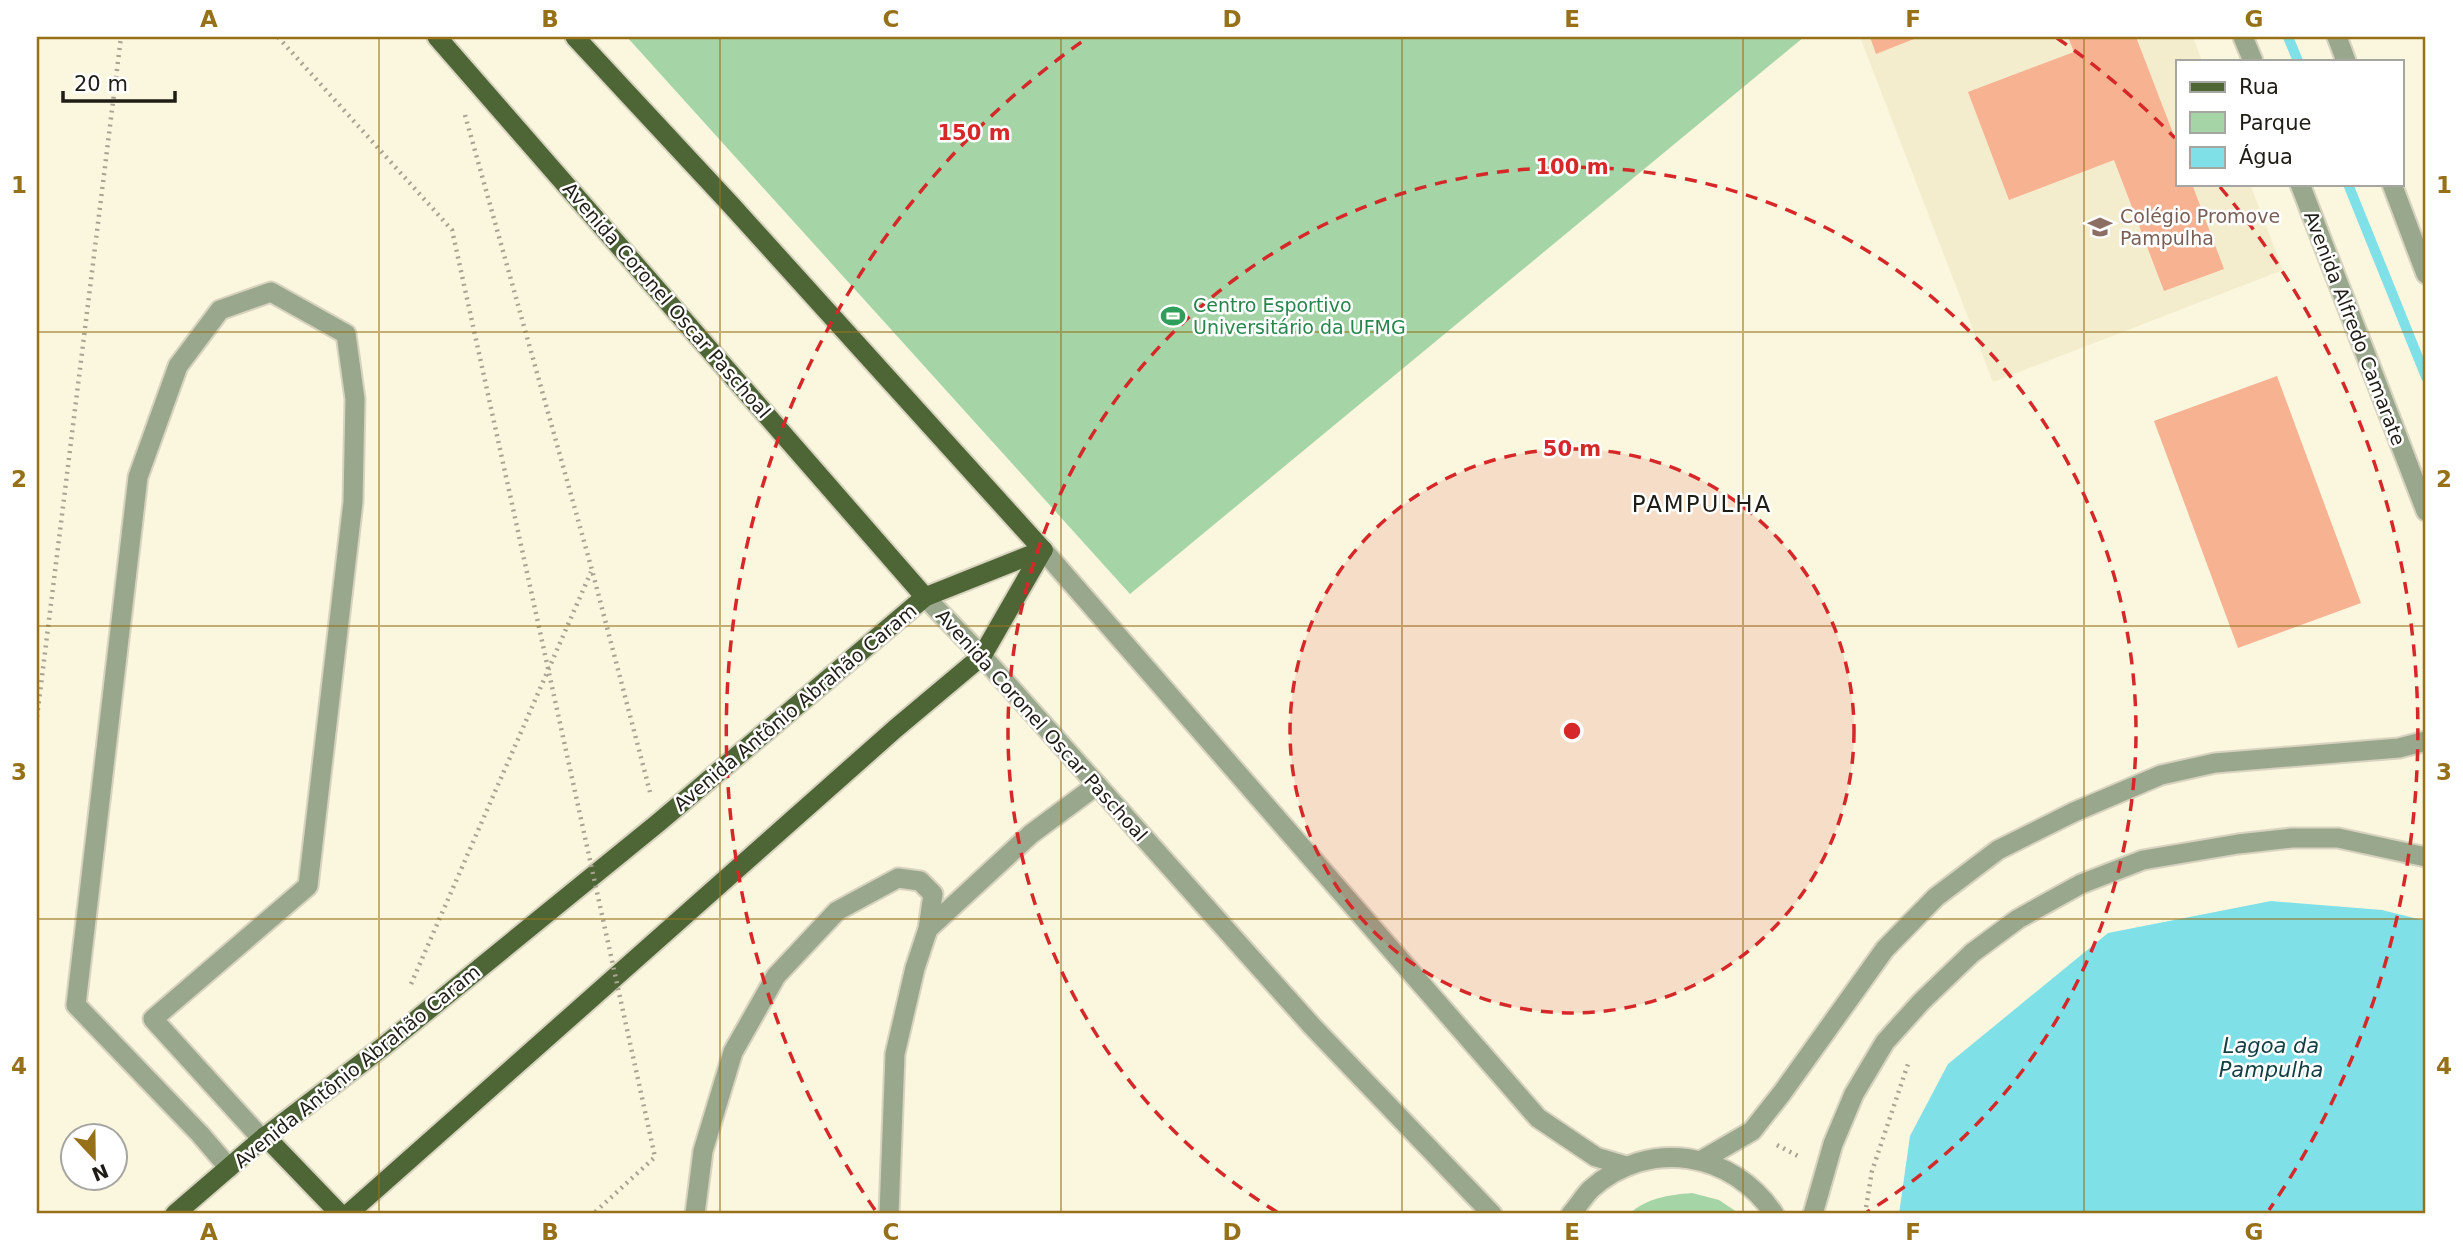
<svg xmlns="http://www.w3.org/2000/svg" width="2463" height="1251" font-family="'DejaVu Sans',sans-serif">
	<rect width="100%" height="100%" fill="#fbf6de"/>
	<path fill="#f3eccd" d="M1860 37H2193L2202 61H2178V184H2250L2283 270 1993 382Z"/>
	<g fill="#a5d4a6">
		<path d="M627 37H1804L1130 594Z"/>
		<path d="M1692 1193 1719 1200 1740 1214H1629C1647 1198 1668 1195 1692 1193Z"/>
	</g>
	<path fill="#7fe0e7" d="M2271 901 2382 910 2426 921V1214H1899L1910 1136 1948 1064 2108 933Z"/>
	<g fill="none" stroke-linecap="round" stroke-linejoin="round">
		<g stroke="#7fe0e7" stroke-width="10">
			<path d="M2288 37 2298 61"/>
			<path d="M2348 184 2426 377"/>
		</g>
	</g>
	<g fill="#f7b292">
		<path d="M1870 37H1919L1876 54Z"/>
		<path d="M2068 37H2136L2178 146V184H2192L2224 269 2164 291 2114 160 2009 200 1968 92 2074 52Z"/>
		<path d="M2277 376 2361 603 2238 648 2154 421Z"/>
	</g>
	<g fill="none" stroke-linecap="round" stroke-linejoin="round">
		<g stroke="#d8d3be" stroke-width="23">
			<g id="service">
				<path d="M928 929 1031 834 1097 785"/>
				<path d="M229 1168 200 1134 76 1005 138 477 178 366 220 310 271 292 346 334 355 399 353 502 308 886 153 1019 262 1139"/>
				<path d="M695 1214 703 1151 733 1052 776 976 837 911 898 878 920 881 933 894 928 929 915 968 895 1054 889 1214"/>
			</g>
		</g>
		<g stroke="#d8d3be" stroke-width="23">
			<g id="tertiary">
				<path d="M2243 37 2253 61"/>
				<path d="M2337 37 2346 61"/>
				<path d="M2300 184 2426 511"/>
				<path d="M2392 184 2426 274"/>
				<path d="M1043 550 1538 1118 1596 1157 1626 1166"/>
				<path d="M925 597 982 656 1312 1026 1492 1214"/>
				<path d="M1702 1160 1752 1131 1782 1093 1885 949 1936 897 1998 850 2074 812 2161 775 2215 763 2399 748 2426 741"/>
				<path d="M1571 1214C1578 1206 1584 1196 1591 1189 1649 1137 1733 1152 1774 1214"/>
				<path d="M1813 1214 1833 1144 1854 1094 1885 1042 1921 1002 1972 953 2018 919 2081 884 2143 860 2238 844 2292 838H2338L2426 857"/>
			</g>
		</g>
		<g stroke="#d8d3be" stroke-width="23">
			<g id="primary">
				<path d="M437 37 925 597"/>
				<path d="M575 37 732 206 1043 550"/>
				<path d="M265 1136 340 1214"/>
				<path d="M175 1214 262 1139 384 1046 658 823 925 597 1043 550"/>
				<path d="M348 1214 895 729 982 656 1043 550"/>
			</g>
		</g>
		<g stroke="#a8a492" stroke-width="4.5" stroke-dasharray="2 5" stroke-linecap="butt">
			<path d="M465 115 592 570 650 792"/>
			<path d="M37 717 121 37"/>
			<path d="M411 984 591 572"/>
			<path d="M1777 1145 1800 1157"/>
			<path d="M1865 1214 1872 1171 1908 1064"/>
		</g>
		<use href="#service" stroke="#99a78c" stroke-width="19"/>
		<use href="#tertiary" stroke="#99a78c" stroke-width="19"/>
		<use href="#primary" stroke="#4e6635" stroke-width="19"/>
		<path stroke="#a8a492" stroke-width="4.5" stroke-dasharray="2 5" stroke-linecap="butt" d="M278 37 452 230 655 1157 593 1214"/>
	</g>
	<path fill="none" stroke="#96711a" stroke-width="2" stroke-opacity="0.55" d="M379 37V1214M720 37V1214M1061 37V1214M1402 37V1214M1743 37V1214M2084 37V1214M37 332H2426M37 626H2426M37 919H2426"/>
	<circle cx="1572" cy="731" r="282" fill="#d62828" fill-opacity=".12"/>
	<g fill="none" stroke="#d62828" stroke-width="3.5" stroke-dasharray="12 9">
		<circle cx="1572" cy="731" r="282"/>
		<path d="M1277 1212A564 564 0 1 1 1867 1212"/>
		<path d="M875 1210A846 846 0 0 1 1087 38M2057 38A846 846 0 0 1 2175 138M2220 187A846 846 0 0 1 2269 1210"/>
	</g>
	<defs>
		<g id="school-bare" transform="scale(1.89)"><path d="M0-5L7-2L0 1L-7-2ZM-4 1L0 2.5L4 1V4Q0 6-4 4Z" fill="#8d6e63" stroke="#fff" stroke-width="2.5" paint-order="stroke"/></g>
		<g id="stadium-bare" transform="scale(1.89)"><path d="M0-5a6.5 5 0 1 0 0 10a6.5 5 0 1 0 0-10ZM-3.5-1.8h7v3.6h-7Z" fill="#2e9e5b" stroke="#fff" stroke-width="2.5" paint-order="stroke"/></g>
	</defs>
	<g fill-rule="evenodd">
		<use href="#school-bare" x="2100" y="227"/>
		<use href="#stadium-bare" x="1173" y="316"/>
	</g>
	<g text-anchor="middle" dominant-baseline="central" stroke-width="5" stroke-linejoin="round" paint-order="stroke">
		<g font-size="19" fill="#785e54" stroke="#fff" text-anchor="start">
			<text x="2120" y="216">Colégio Promove<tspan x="2120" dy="22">Pampulha</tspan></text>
		</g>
		<g font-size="19" fill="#1f1d15" stroke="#fff">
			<text transform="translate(667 300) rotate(49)">Avenida Coronel Oscar Paschoal</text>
			<text transform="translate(2355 328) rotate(69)">Avenida Alfredo Camarate</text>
			<text transform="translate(795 707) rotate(-40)">Avenida Antônio Abrahão Caram</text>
			<text transform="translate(1042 725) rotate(48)">Avenida Coronel Oscar Paschoal</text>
			<text transform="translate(357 1066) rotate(-39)">Avenida Antônio Abrahão Caram</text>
		</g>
		<g font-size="19" fill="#27864d" stroke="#fff" text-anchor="start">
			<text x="1193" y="305">Centro Esportivo<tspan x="1193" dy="22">Universitário da UFMG</tspan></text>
		</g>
		<g font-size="21" font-style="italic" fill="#113f42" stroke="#fff">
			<text x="2271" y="1046">Lagoa da<tspan x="2271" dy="24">Pampulha</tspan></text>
		</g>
		<g font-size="23" letter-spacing="2" fill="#1f1d15" stroke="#fff">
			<text x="1702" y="504">PAMPULHA</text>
		</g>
	</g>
	<circle cx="1572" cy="731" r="10" fill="#d62828" stroke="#fff" stroke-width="3.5"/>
	<g font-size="21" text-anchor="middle" font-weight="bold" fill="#d62828" stroke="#fff" stroke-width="5" stroke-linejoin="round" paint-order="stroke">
		<text x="974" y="140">150 m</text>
		<text x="1572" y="174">100 m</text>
		<text x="1572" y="456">50 m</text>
	</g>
	<rect width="2463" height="1251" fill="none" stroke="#ffffff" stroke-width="77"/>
	<rect x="2176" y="60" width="228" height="126" fill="#ffffff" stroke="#a5a5a1" stroke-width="2"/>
	<rect x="2190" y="82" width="35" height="10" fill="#4e6635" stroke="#a5a5a1" stroke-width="2"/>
	<text x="2239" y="94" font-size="21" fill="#1f1d15">Rua</text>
	<rect x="2190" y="112" width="35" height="21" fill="#a5d4a6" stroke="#a5a5a1" stroke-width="2"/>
	<text x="2239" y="130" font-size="21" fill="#1f1d15">Parque</text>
	<rect x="2190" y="147" width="35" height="21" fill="#7fe0e7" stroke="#a5a5a1" stroke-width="2"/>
	<text x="2239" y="164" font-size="21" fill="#1f1d15">Água</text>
	<g transform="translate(94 1157) rotate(158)"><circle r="33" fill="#ffffff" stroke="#a5a5a1" stroke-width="2"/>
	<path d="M0-5L12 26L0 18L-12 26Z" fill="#96711a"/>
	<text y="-10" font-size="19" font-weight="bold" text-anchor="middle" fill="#1f1d15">N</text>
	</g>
	<path d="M63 91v10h112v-10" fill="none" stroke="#1f1d15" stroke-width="3.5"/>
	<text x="74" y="91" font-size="21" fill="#1f1d15" stroke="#ffffff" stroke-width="5" paint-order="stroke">20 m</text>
	<rect x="38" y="38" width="2386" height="1174" fill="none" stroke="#96711a" stroke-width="2.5"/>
	<g font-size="23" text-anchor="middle" font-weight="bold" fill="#96711a">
		<text x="209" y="27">A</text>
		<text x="550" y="27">B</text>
		<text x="891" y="27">C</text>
		<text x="1232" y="27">D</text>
		<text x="1572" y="27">E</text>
		<text x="1913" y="27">F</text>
		<text x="2254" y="27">G</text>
		<text x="19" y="193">1</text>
		<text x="2444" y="193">1</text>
		<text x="19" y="487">2</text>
		<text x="2444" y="487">2</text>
		<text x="19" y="780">3</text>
		<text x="2444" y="780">3</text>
		<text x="19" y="1074">4</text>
		<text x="2444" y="1074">4</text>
		<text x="209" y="1240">A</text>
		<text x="550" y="1240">B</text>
		<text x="891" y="1240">C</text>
		<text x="1232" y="1240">D</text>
		<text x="1572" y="1240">E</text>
		<text x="1913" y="1240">F</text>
		<text x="2254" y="1240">G</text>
	</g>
</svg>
